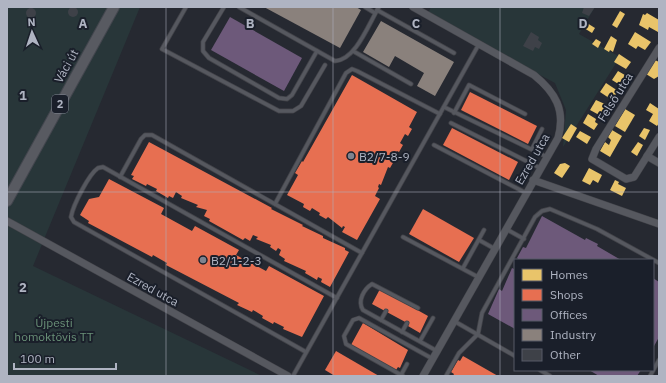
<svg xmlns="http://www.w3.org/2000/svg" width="666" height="383" font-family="'IBM Plex Sans',sans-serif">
	<rect width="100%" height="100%" fill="#262931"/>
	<g fill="#283639">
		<path d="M7 7H140L33 266 262 376H7Z"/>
		<path d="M431 7H595L579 34 620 57 563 147 566 110 555 83 427 15Z"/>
	</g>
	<g fill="#e9c46a">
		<path d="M620 11 625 14 617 28 612 25Z"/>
		<path d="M647 13 659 20 658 32 649 27 648 30 639 25 643 14 645 15Z"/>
		<path d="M587 23 595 28 592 33 584 28Z"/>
		<path d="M635 32 651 42 645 50 638 46 636 49 628 44Z"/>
		<path d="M611 36 617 40 613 52 610 50 609 52 604 49Z"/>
		<path d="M596 39 601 42 598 48 592 44Z"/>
		<path d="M619 54 631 62 626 69 614 62Z"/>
		<path d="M655 60 659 62V76L654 79 646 74Z"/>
		<path d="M618 71 630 78 626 84 622 82 620 85 612 80Z"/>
		<path d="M606 83 618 91 612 100 600 92Z"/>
		<path d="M596 100 607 105 601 116 590 110Z"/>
		<path d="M650 103 659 109V123L657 126 649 121 653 114 646 110Z"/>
		<path d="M625 109 635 115 625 132 615 126Z"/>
		<path d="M588 114 596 119 595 122 598 124 594 130 583 123Z"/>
		<path d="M571 124 577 128 569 142 562 138Z"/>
		<path d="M644 128 650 130 645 140 639 136Z"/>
		<path d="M612 130 622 136 610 157 600 151 605 142 609 145 611 140 608 137Z"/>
		<path d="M580 131 591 137 587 144 576 137Z"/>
		<path d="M638 142 643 145 637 156 631 152Z"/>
		<path d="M565 163 570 166 562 178 554 173 560 164Z"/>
		<path d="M589 168 602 175 598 183 593 180 590 185 582 181Z"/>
		<path d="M615 180 619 182 618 184 626 188 622 196 610 190Z"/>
	</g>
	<g fill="#e76f51">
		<path d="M352 75 417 112 409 127 412 129 408 136 405 134 400 143 403 145 399 152 397 151 392 160 394 161 390 168 388 167 381 185 379 184 378 187 379 188 375 196 380 199 357 240 342 232 345 227 343 226 342 228 328 217 326 219 319 215 320 213 312 208 310 211 303 207 304 204 287 195 298 175 295 173 302 161 303 162Z"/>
		<path d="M470 92 537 126 528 144 461 110Z"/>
		<path d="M452 128 518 162 509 180 443 145Z"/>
		<path d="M149 142 272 208 271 209 303 225 302 226 323 236V238L345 248V250L349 252 330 287 321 282 322 279 318 277 317 280 305 273 306 271 284 261 285 259 279 255 281 250 278 248 276 251 270 247 271 245 256 239 258 237 253 235 250 241 245 238 243 240 209 221 210 219 204 216 207 210 196 207 198 205 181 198 182 196 176 192 173 198 169 196 168 198 156 191 157 189 147 184 146 186 132 179 134 176 131 175Z"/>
		<path d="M109 179 164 208 161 214 192 231 195 226 239 250 236 255 266 271 269 266 324 296 302 337 283 329 284 327 274 322 273 324 262 318 263 316 253 310 252 312 237 305 239 303 166 265 167 263 153 255 152 257 88 223 89 221 80 215 89 199 99 197Z"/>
		<path d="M423 209 474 238 459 262 409 234Z"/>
		<path d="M380 289 428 316 420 333 408 326 409 324 372 304Z"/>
		<path d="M363 323 408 350 400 368 398 367 396 370 389 366 388 367 351 345Z"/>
		<path d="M336 351 379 376H335L325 370Z"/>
		<path d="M463 356 498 376H453L454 374 451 372 458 360 460 361Z"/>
	</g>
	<g fill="#6d597a">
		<path d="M230 17 302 58 284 91 211 50Z"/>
		<path d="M542 216 585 240 586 238 598 244 597 246 621 260H519L517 258 523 247 526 248Z"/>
		<path d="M515 267V329L488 314 499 289 502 291 512 268 514 269Z"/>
		<path d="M653 278 659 282V337L653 348Z"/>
		<path d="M589 370H641L637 376H599Z"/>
	</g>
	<g fill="#8a817c">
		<path d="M264 7H356L361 10 340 48Z"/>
		<path d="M381 21 454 62 435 96 417 86 424 73 395 56 389 67 363 52Z"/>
	</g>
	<g fill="#3e4148">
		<circle cx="73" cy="12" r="5"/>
		<path d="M584 7H595L589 16 582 13Z"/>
		<circle cx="31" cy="13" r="5"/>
		<path d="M531 32 539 37 538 40 542 43 539 49 535 47 533 51 523 46Z"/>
	</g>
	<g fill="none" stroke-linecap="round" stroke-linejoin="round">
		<g stroke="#424349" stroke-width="5">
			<g id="service">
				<path d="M186 7 162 49 279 111H293L301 106 325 65"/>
				<path d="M224 7 203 42V51L209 58 279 98 287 99 292 95 317 51"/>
				<path d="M239 7 335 61C356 60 369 23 379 7"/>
				<path d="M365 7 375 13"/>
				<path d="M377 10 454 53"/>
				<path d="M353 51 411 84"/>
				<path d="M444 107 547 157"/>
				<path d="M454 113 469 85 525 114"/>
				<path d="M451 123 540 168"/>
				<path d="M434 145 526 193"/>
				<path d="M532 149 542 129"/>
				<path d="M120 177 141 139 145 135H152L362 253"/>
				<path d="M275 204 346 73 352 69 357 71 440 114"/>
				<path d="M506 229 524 239"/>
				<path d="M403 237 478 277"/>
				<path d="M479 240 495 249"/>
				<path d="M463 268 484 230"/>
				<path d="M418 308 372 284C364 289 357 301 363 310L437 351"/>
				<path d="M381 320 386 311"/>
				<path d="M454 321 515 356"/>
				<path d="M402 332 407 323"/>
				<path d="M420 341 433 318"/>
				<path d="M306 352 74 222 71 217C73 205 89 174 98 168L103 167 337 298"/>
				<path d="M540 370 550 376"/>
				<path d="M401 375 407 364"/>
				<path d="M293 376 479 44"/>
				<path d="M403 376 346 344 344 336 353 320 359 318 433 359"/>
				<path d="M446 376 459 353 478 334 482 313 535 217 542 211 550 209 597 229 659 263"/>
				<path d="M650 376 659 360"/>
			</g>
		</g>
		<g stroke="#424349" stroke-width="8">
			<g id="minor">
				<path d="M413 7 534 75C555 92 566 110 558 138L423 376"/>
				<path d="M659 48 596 149 592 159 626 179 634 177 659 137"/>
				<path d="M647 156 659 163"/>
				<path d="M533 180 659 224"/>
				<path d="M7 221 288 376"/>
			</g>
		</g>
		<g stroke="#43464e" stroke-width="12">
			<path id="primary" d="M7 201 114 7"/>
		</g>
		<use href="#service" stroke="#56585f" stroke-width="3.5"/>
		<use href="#minor" stroke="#56585f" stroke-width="7"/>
		<use href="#primary" stroke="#585a61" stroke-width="10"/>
	</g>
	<path fill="none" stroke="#afb4c2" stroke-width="1" stroke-opacity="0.55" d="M166 7V376M333 7V376M500 7V376M7 192H659"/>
	<g fill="#7f838f" stroke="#1a1f2a" stroke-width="1.5">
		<circle cx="351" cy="156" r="4"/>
		<circle cx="203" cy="260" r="4"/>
	</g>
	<g text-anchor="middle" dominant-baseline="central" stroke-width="4" stroke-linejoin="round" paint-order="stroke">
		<rect fill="#1a1f2a" stroke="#828794" stroke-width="1" x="52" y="95" width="16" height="18" rx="3"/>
		<g font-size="11" font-weight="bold" fill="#afb4c2">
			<text x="60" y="104">2</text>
		</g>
		<g font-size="12" fill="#afb4c2" stroke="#1a1f2a">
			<text transform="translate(66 66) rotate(-61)">Váci út</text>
			<text transform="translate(615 97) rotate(-58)">Felső utca</text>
			<text transform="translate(532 159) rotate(-60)">Ezred utca</text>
			<text transform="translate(153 289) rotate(29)">Ezred utca</text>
		</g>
		<g font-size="12" fill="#afb4c2" stroke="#1a1f2a" text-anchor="start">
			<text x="359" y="156">B2/7-8-9</text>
			<text x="211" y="260">B2/1-2-3</text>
		</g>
		<g font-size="12" fill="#699077" stroke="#1a1f2a">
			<text x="54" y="322">Újpesti<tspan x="54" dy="14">homoktövis TT</tspan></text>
		</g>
	</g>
	<g font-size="13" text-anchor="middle" font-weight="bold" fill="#afb4c2" stroke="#1a1f2a" stroke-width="4" stroke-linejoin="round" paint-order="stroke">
		<text x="83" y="28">A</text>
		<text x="250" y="28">B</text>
		<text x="416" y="28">C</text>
		<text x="583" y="28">D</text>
		<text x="23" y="100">1</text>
		<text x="23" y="292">2</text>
	</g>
	<rect width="666" height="383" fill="none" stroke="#afb4c2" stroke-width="16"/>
	<rect x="514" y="259" width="140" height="112" fill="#1a1f2a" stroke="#565b67"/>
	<rect x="522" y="269" width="20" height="12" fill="#e9c46a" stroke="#565b67"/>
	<text x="550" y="279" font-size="12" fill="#afb4c2">Homes</text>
	<rect x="522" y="289" width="20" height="12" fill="#e76f51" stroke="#565b67"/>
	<text x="550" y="299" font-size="12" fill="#afb4c2">Shops</text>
	<rect x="522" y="309" width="20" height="12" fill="#6d597a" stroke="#565b67"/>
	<text x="550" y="319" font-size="12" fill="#afb4c2">Offices</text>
	<rect x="522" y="329" width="20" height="12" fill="#8a817c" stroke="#565b67"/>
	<text x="550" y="339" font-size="12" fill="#afb4c2">Industry</text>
	<rect x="522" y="349" width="20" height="12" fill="#3e4148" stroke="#565b67"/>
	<text x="550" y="359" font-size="12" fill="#afb4c2">Other</text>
	<g transform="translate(32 32) rotate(357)" stroke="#1a1f2a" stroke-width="3" paint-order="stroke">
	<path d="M0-3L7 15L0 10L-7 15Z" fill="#afb4c2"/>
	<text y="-6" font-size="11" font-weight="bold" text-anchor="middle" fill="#afb4c2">N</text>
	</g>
	<path d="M14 363v6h102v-6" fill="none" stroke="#afb4c2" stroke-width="2"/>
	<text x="20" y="363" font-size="12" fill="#afb4c2" stroke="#1a1f2a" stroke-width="3" paint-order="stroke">100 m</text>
</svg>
